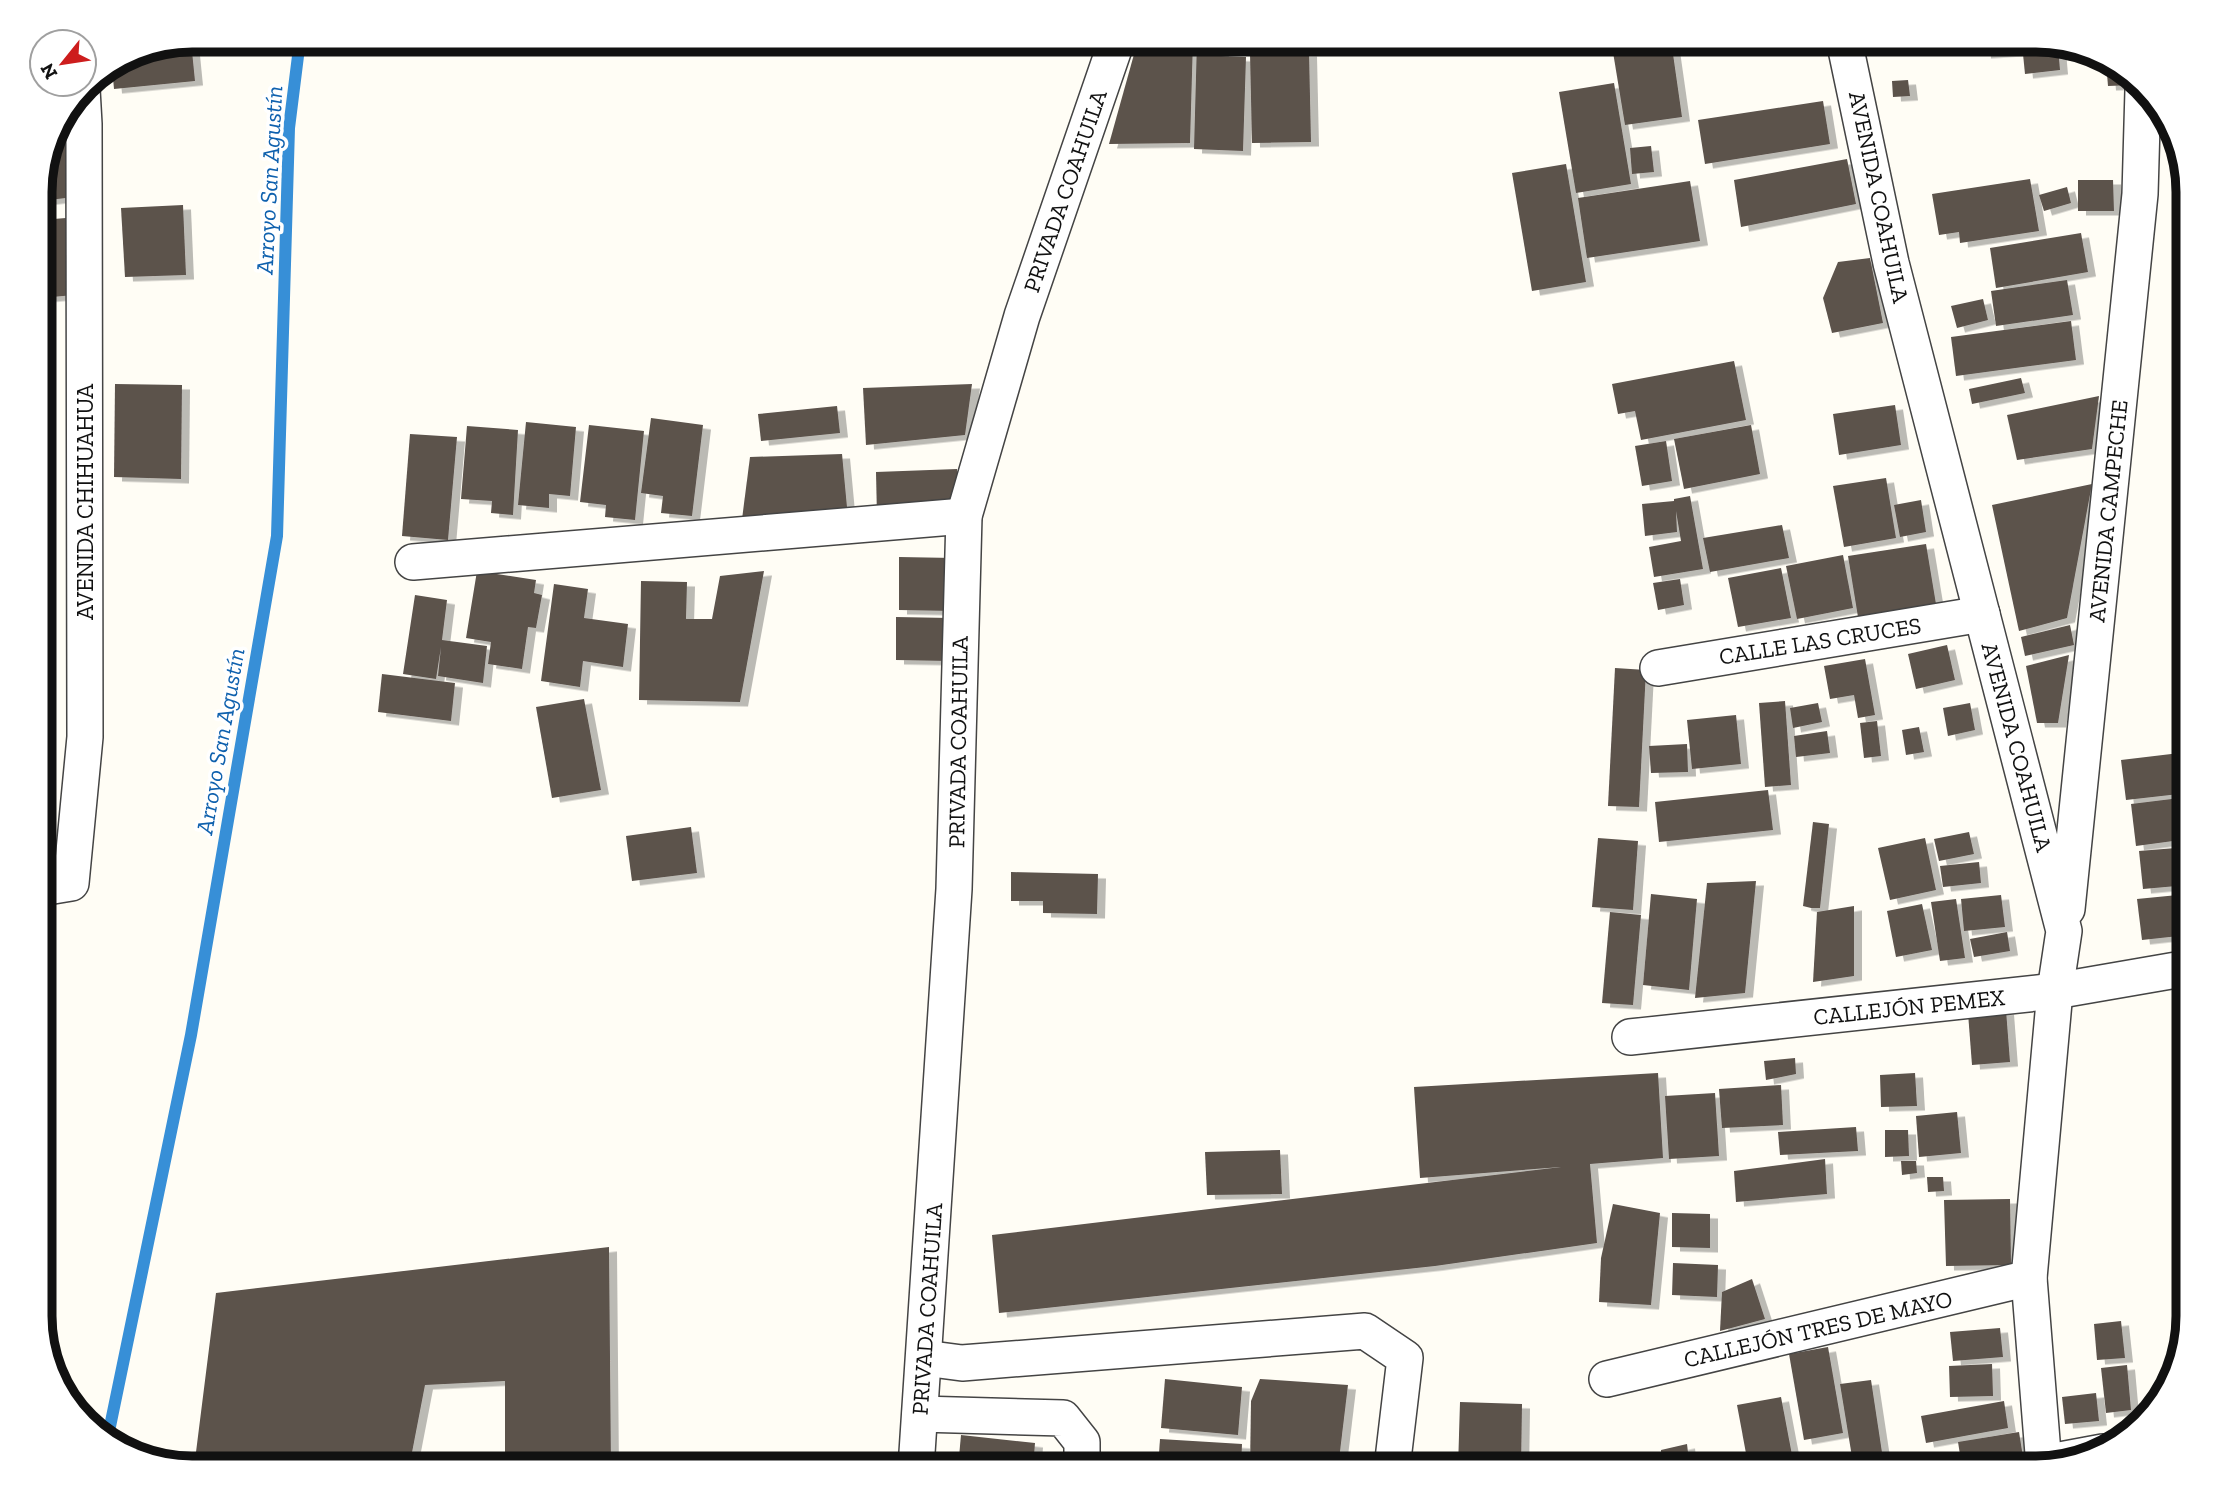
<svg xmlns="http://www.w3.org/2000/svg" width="2228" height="1508" font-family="'Zilla Slab',serif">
	<defs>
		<filter id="shadow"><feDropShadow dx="8" dy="4.5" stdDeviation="0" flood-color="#0004"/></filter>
	</defs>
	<rect width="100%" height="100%" fill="#fffdf5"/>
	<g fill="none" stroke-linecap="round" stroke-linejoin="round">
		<path stroke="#378fd7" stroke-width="12" d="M107 1441 191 1035 277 536 289 128 300 40"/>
	</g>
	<g fill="#5b524c" filter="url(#shadow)">
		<path d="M1138 40H1193L1190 143 1109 144Z"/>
		<path d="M1197 40H1221V56L1246 57 1243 151 1194 149Z"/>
		<path d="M1611 40H1671L1682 117 1625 125Z"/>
		<path d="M1920 40H1944V49L1921 51Z"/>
		<path d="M1982 40H2020L2021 51 1983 54Z"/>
		<path d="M191 41 195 81 114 89 112 67 135 52Z"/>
		<path d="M2040 42 2058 47 2060 70 2025 74 2022 44Z"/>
		<path d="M1309 52 1311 142 1252 143 1250 53Z"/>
		<path d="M2106 62 2120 66 2134 81V85L2108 86Z"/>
		<path d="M1908 80 1910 96 1893 97 1892 81Z"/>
		<path d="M1614 83 1631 184 1576 193 1559 92Z"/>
		<path d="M1823 101 1830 144 1705 164 1698 120Z"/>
		<path d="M68 142 74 197 41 201V183L50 144Z"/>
		<path d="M1651 146 1654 172 1632 174 1630 148Z"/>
		<path d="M1847 159 1856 204 1741 227 1734 180Z"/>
		<path d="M1566 164 1586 282 1532 291 1512 173Z"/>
		<path d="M2030 179 2039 231 1960 243 1959 232 1939 235 1932 194Z"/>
		<path d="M2078 180H2113L2114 211H2078Z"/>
		<path d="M1690 181 1700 241 1587 258 1578 198Z"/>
		<path d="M2067 187 2071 203 2044 211 2039 195Z"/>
		<path d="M183 205 186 275 125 277 121 208Z"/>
		<path d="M66 218 74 295 41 298V220Z"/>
		<path d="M2081 233 2088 272 1996 288 1990 248Z"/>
		<path d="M1870 258 1883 323 1832 333 1823 298 1838 262Z"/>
		<path d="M2067 280 2073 315 1996 326 1991 291Z"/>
		<path d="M1983 299 1988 320 1957 328 1951 306Z"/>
		<path d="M2071 321 2076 360 1956 376 1951 337Z"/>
		<path d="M1734 361 1746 420 1641 440 1635 411 1618 414 1612 384Z"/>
		<path d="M2021 378 2025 393 1972 404 1969 389Z"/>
		<path d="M115 384 182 385 181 479 114 477Z"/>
		<path d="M972 384 965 435 866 445 863 388Z"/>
		<path d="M2099 396 2092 449 2017 460 2007 415Z"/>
		<path d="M1895 405 1901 445 1839 455 1833 414Z"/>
		<path d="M837 406 840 433 761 441 758 414Z"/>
		<path d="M651 418 703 425 692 516 661 513 663 496 641 493Z"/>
		<path d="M526 422 576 427 570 496 549 494V508L518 505Z"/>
		<path d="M589 425 644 431 635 520 605 517 606 505 580 502Z"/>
		<path d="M1751 425 1760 474 1684 489 1674 439Z"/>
		<path d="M467 426 518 430 513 515 491 513 492 501 461 499Z"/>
		<path d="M410 434 457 437 448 540 402 536Z"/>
		<path d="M1666 441 1672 481 1642 486 1635 446Z"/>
		<path d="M842 454 848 518 741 527 750 457Z"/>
		<path d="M957 469 959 514 877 517 876 472Z"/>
		<path d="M1886 478 1896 538 1844 547 1833 486Z"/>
		<path d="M2092 484 2067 618 2019 631 1992 505Z"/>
		<path d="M1690 496 1703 569 1654 577 1649 547 1681 541 1676 511 1677 532 1645 536 1642 504 1674 501V499Z"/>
		<path d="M1921 500 1926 532 1900 537 1894 505Z"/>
		<path d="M1782 525 1789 558 1710 572 1703 538Z"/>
		<path d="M1926 544 1936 604 1858 617 1848 556Z"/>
		<path d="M1843 555 1853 608 1797 619 1786 566Z"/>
		<path d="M899 557 954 558 953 611 899 610Z"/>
		<path d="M1781 568 1791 618 1738 627 1728 578Z"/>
		<path d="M477 571 536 580 534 593 542 595 536 628 528 627 522 669 488 664 491 642 466 638Z"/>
		<path d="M764 571 740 702 639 700 641 581 687 582 686 619H712L720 576Z"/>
		<path d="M1680 579 1684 605 1658 610 1653 583Z"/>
		<path d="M554 584 588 589 584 618 628 624 623 667 583 661 580 687 541 681Z"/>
		<path d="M415 595 447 600 442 640 487 646 483 683 438 676 441 647 436 679 403 674Z"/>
		<path d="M896 617 950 618 949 661 896 660Z"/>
		<path d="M2070 625 2074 645 2025 656 2021 637Z"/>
		<path d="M1947 645 1955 680 1916 689 1908 654Z"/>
		<path d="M2069 655 2058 723H2037L2026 666Z"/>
		<path d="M1865 659 1875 715 1858 718 1854 695 1830 699 1824 666Z"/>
		<path d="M1615 668 1646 670 1639 807 1608 806Z"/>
		<path d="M382 674 455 683 451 721 378 712Z"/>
		<path d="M584 699 601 790 552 798 536 707Z"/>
		<path d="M1785 701 1791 785 1765 787 1759 703Z"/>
		<path d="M1818 703 1822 722 1793 728 1790 708Z"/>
		<path d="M1970 703 1975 730 1948 736 1943 708Z"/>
		<path d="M1736 715 1741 764 1692 769 1687 720Z"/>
		<path d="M1877 721 1881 756 1864 758 1860 723Z"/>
		<path d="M1919 727 1924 752 1906 755 1902 730Z"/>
		<path d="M1827 731 1830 753 1796 757 1794 736Z"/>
		<path d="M1687 744 1688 772 1651 773 1649 746Z"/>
		<path d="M2188 752V793L2126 800 2121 760Z"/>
		<path d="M1768 790 1773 830 1659 842 1655 802Z"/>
		<path d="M2188 797V839L2136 846 2131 804Z"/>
		<path d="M1813 822 1829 824 1820 908H1811L1803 906Z"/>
		<path d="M691 827 697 873 632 881 626 836Z"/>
		<path d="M1969 832 1974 854 1939 861 1934 839Z"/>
		<path d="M1598 838 1638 841 1633 910 1592 907Z"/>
		<path d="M1925 838 1936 890 1890 900 1878 848Z"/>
		<path d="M2188 847V885L2143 889 2139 851Z"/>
		<path d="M1979 862 1981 883 1943 887 1940 866Z"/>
		<path d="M1011 872 1098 874 1097 914 1043 913V901H1011Z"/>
		<path d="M1756 881 1745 993 1695 998 1707 883Z"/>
		<path d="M1651 894 1697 899 1689 990 1643 985Z"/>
		<path d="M2188 894V935L2142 940 2137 899Z"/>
		<path d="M2001 895 2005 927 1964 931 1961 899Z"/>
		<path d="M1956 899 1965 958 1940 961 1931 902Z"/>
		<path d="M1922 904 1932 950 1896 957 1887 911Z"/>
		<path d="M1854 906V976L1813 982 1817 912Z"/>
		<path d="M1610 912 1641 915 1633 1005 1602 1003Z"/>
		<path d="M2007 932 2010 951 1974 957 1970 939Z"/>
		<path d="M2006 1010 2010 1062 1972 1065 1968 1013Z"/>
		<path d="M1795 1058 1796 1074 1766 1080 1764 1061Z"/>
		<path d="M1658 1073 1663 1158 1590 1164 1597 1243 1435 1266 999 1313 992 1235 1561 1167 1420 1178 1414 1087Z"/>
		<path d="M1915 1073 1917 1106 1881 1107 1880 1075Z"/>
		<path d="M1781 1085 1783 1125 1722 1128 1719 1089Z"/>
		<path d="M1715 1093 1719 1156 1669 1159 1665 1096Z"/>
		<path d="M1957 1112 1961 1153 1919 1157 1916 1116Z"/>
		<path d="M1856 1127 1858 1151 1780 1155 1778 1132Z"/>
		<path d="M1885 1130H1908L1909 1156 1885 1157Z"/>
		<path d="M1280 1150 1282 1194 1207 1195 1205 1152Z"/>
		<path d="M1825 1159 1827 1194 1736 1202 1734 1171Z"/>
		<path d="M1901 1161H1916L1917 1173 1902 1175Z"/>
		<path d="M1927 1177H1943L1944 1191 1928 1192Z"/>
		<path d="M2010 1199 2011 1265 1946 1266 1944 1200Z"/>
		<path d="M1613 1204 1660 1213 1651 1305 1599 1302 1601 1258Z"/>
		<path d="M1672 1213 1710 1214V1248L1672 1247Z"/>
		<path d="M609 1247 611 1468H505V1381L425 1385 409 1468H194L216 1293Z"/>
		<path d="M1673 1263 1718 1265 1717 1297 1672 1295Z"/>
		<path d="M1752 1279 1765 1319 1720 1331 1722 1292Z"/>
		<path d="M2121 1321 2125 1358 2097 1360 2094 1324Z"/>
		<path d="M2000 1328 2003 1357 1953 1361 1950 1332Z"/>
		<path d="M1828 1347 1843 1433 1804 1440 1789 1354Z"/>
		<path d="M1992 1364 1993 1396 1950 1397 1949 1366Z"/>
		<path d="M2127 1365 2131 1410 2106 1413 2101 1368Z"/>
		<path d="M1165 1379 1242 1387 1238 1435 1161 1428Z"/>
		<path d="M1260 1379 1348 1385 1338 1468H1250L1251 1401Z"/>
		<path d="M1871 1380 1883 1459 1853 1463 1840 1384Z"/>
		<path d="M2096 1393 2099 1421 2065 1424 2062 1397Z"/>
		<path d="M1781 1397 1792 1455 1748 1464 1737 1405Z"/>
		<path d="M2004 1401 2008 1428 1926 1443 1921 1416Z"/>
		<path d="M1460 1402 1522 1404 1521 1468H1458Z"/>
		<path d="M2019 1432 2023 1457 1962 1467 1958 1442Z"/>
		<path d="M961 1435 1035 1443 1033 1468H958Z"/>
		<path d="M1160 1439 1242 1444 1241 1468H1158Z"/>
		<path d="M1687 1444 1689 1461 1728 1453 1732 1468H1661V1450Z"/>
	</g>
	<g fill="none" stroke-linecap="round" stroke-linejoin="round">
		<g stroke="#444" stroke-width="38">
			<g id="street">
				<path d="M1844 40 1891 263 2064 931 2055 991 2029 1278 2044 1466"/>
				<path d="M413 562 964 516"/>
				<path d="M1658 668 1982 614"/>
				<path d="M41 888 71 883 85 737 84 124 82 89"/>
				<path d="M2067 909 2140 194 2143 90"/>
				<path d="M1630 1037 2055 991 2188 968"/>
				<path d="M924 1358 962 1363 1365 1331 1405 1358 1392 1468"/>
				<path d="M1607 1379 2029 1278"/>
				<path d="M920 1414 1063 1418 1082 1442V1468"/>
				<path d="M2044 1463 2103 1452"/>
				<path d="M916 1468 954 889 964 516 1022 316 1117 40"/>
			</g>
		</g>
		<use href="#street" stroke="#fff" stroke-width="35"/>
	</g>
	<g text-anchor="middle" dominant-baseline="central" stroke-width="7" stroke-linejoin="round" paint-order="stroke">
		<g font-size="23" fill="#111" stroke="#fff">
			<text transform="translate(1065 191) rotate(-71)">PRIVADA COAHUILA</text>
			<text transform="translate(1879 197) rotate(78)">AVENIDA COAHUILA</text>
			<text transform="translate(85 502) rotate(-90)">AVENIDA CHIHUAHUA</text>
			<text transform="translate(2108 511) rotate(-84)">AVENIDA CAMPECHE</text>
			<text transform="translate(1820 641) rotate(-9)">CALLE LAS CRUCES</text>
			<text transform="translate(958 742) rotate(-89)">PRIVADA COAHUILA</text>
			<text transform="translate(2017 747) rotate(75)">AVENIDA COAHUILA</text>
			<text transform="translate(1909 1007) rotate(-6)">CALLEJÓN PEMEX</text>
			<text transform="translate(927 1309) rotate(-86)">PRIVADA COAHUILA</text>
			<text transform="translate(1818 1329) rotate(-13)">CALLEJÓN TRES DE MAYO</text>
		</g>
		<g font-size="24" font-style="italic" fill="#0f61ae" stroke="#fff">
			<text transform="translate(269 180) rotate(-87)">Arroyo San Agustín</text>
			<text transform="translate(220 741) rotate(-80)">Arroyo San Agustín</text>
		</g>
	</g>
	<path d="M0 0H2228V1508H0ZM192 52H2036A140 140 0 0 1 2176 192V1316A140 140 0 0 1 2036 1456H192A140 140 0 0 1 52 1316V192A140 140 0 0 1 192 52Z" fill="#fff" fill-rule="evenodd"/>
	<path fill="none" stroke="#111" stroke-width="9" d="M192 52H2036A140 140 0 0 1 2176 192V1316A140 140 0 0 1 2036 1456H192A140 140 0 0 1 52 1316V192A140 140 0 0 1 192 52Z"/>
	<g transform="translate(63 63) rotate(240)"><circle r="33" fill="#ffffff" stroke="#a0a0a0" stroke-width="2"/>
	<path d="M0-5L12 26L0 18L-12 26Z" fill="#cd1d1d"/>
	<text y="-10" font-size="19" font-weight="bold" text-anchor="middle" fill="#111111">N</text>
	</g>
</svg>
